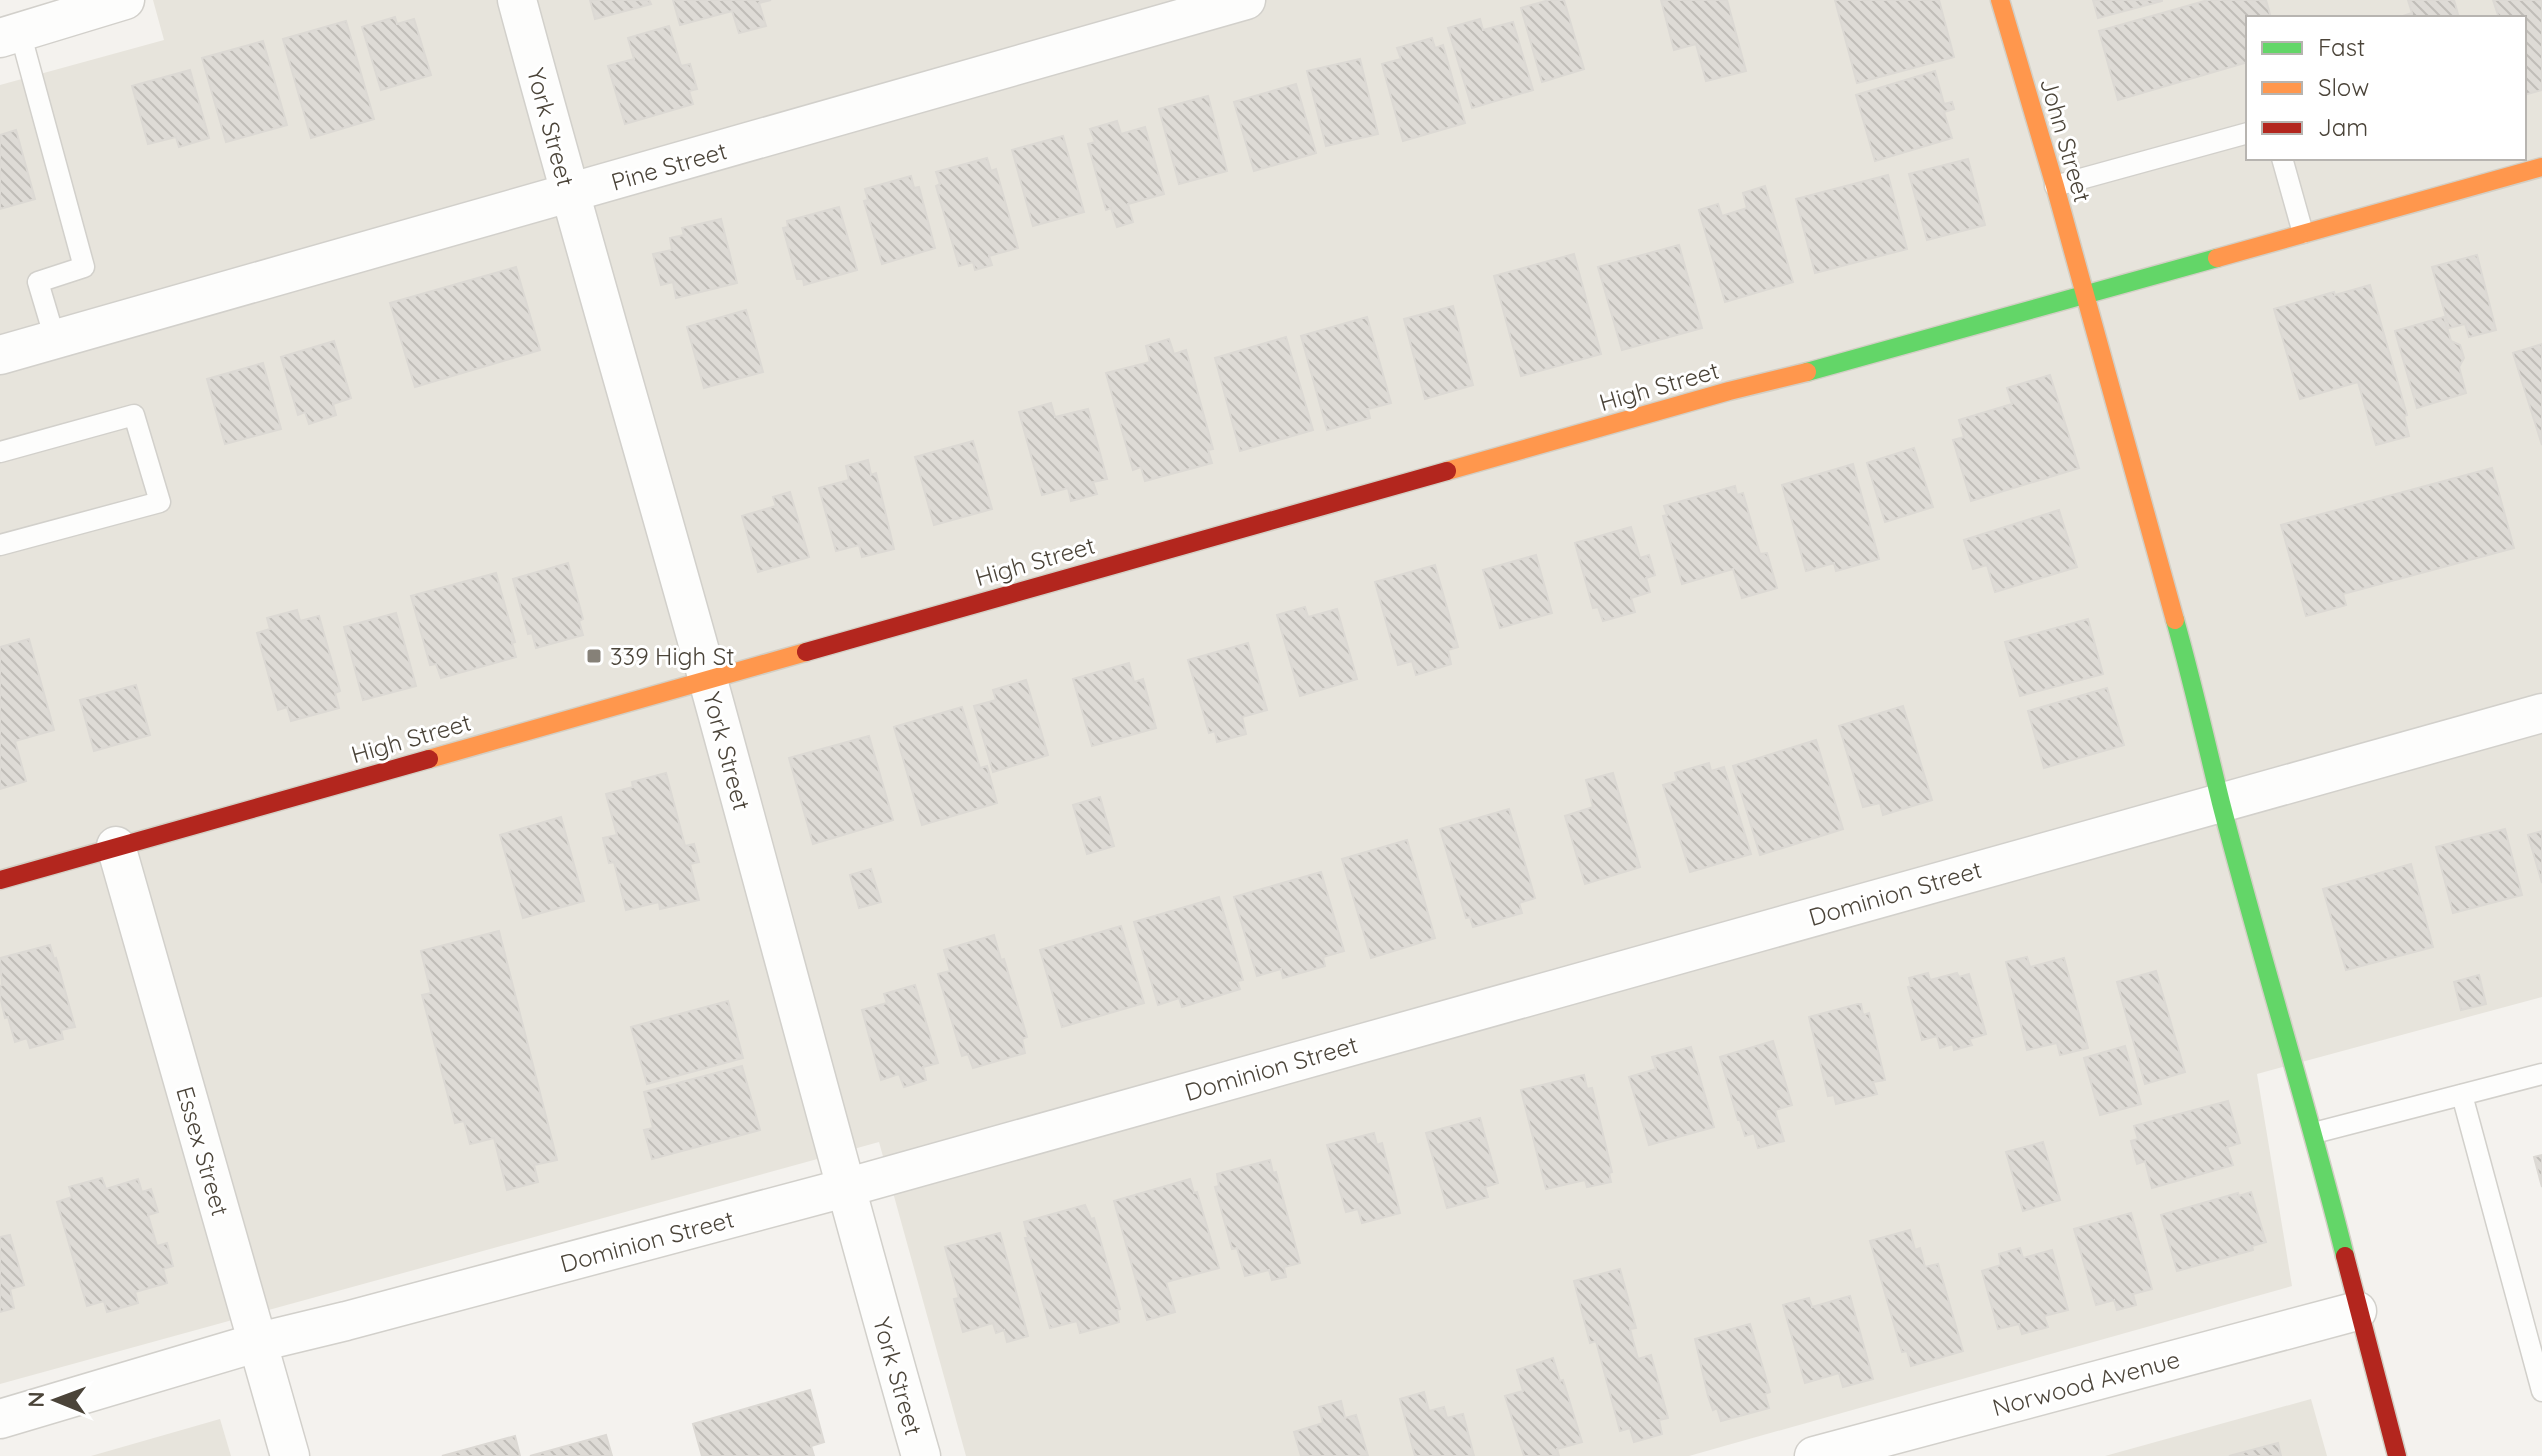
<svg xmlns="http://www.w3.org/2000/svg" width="2542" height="1456" font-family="Quicksand,sans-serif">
	<defs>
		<pattern id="building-back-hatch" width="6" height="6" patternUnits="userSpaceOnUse" patternTransform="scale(2)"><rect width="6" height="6" fill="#dedbd6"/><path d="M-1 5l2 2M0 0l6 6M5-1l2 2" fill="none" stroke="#c0bdb8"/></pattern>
	</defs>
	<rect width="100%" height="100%" fill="#f4f2ee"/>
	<g fill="#e7e4dc" fill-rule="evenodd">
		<path d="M153 0H2542V997L2257 1074 2292 1286 1689 1456H966L879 1142 0 1384V85L164 40ZM2248 18H2524V158H2248Z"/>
		<path d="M2311 1399 2327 1456H2105Z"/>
		<path d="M220 1419 231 1456H91Z"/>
	</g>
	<g fill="url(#building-back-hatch)" stroke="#dcd9d4" stroke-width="2">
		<path d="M590 0H649L651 4 595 19Z"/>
		<path d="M673 0H771L759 3 766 26 739 33 732 11 680 25Z"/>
		<path d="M1549 0H1564L1584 69 1542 82 1521 8Z"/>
		<path d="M1661 0H1727L1746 71 1706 81 1696 44 1674 50Z"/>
		<path d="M1835 0H1939L1954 57 1857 83Z"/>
		<path d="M2093 0H2162V1L2098 18Z"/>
		<path d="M2208 0H2266L2271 18H2248V62L2118 100 2099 31Z"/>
		<path d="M2408 0H2454L2459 18H2397L2412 13Z"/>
		<path d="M2493 0H2542V90L2524 95V18H2499Z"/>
		<path d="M395 17 397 24 414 19 431 75 381 90 362 27Z"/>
		<path d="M1480 19 1483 30 1513 22 1533 90 1472 108 1448 28Z"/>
		<path d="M346 21 374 119 311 138 283 39Z"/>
		<path d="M669 26 681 66 690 64 697 89 689 91 693 104 625 124 608 66 634 59 628 38Z"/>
		<path d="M1432 38 1435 48 1443 45 1465 123 1403 141 1382 64 1401 59 1397 48Z"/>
		<path d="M263 41 287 125 226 142 202 58Z"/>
		<path d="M1360 59 1378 134 1326 146 1307 71Z"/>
		<path d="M190 70 209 138 179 147 176 137 148 144 132 86Z"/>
		<path d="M1935 71 1944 104 1952 102 1954 109 1944 112 1952 138 1875 161 1856 95Z"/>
		<path d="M1296 84 1316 153 1254 171 1234 102Z"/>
		<path d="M1208 96 1227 171 1179 184 1159 109Z"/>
		<path d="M1117 121 1121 134 1145 127 1164 194 1128 204 1133 222 1117 227 1111 208 1106 210 1088 144 1095 142 1090 129Z"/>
		<path d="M16 130 35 199 0 209V135Z"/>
		<path d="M1063 136 1084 212 1033 226 1012 150Z"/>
		<path d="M987 158 991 171 996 169 1018 248 989 256 992 265 975 270 973 262 959 266 936 186 940 184 936 172Z"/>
		<path d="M1968 159 1985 225 1927 240 1909 174Z"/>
		<path d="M1888 175 1907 249 1815 273 1796 199Z"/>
		<path d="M911 176 914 188 919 187 935 248 882 264 864 201 868 200 865 189Z"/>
		<path d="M1765 186 1793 282 1725 302 1699 210 1718 204 1722 216 1747 208 1743 193Z"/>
		<path d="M839 207 857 270 804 285 803 279H797L783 228 788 227 787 221Z"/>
		<path d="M721 219 737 283 676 298 673 282 661 285 653 254 672 250 670 238 684 235 682 228Z"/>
		<path d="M1679 245 1702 328 1622 350 1598 267Z"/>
		<path d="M1574 254 1601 354 1521 376 1494 276Z"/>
		<path d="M2477 255 2496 330 2469 337 2465 324 2449 328 2432 267Z"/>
		<path d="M516 267 540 350 415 387 390 303Z"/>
		<path d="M2370 285 2407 415 2404 416 2409 436 2376 445 2358 382 2300 399 2274 309 2334 292 2335 295Z"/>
		<path d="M1453 306 1473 385 1425 399 1404 319Z"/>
		<path d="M746 310 763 372 704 388 687 327Z"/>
		<path d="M1367 317 1391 403 1368 409 1370 418 1327 430 1301 336Z"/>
		<path d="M2444 317 2451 341 2460 345 2464 358 2459 367 2466 393 2417 408 2395 331Z"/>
		<path d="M1286 337 1313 430 1240 451 1215 358Z"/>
		<path d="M1169 339 1174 354 1186 350 1213 449 1208 450 1212 463 1145 481 1141 467 1133 470 1106 373 1150 362 1146 346Z"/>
		<path d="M334 341 351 398 333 404 336 415 309 424 305 412 298 415 281 357Z"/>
		<path d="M2542 344V445L2513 353Z"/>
		<path d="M263 363 281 429 225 444 207 379Z"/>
		<path d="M2050 375 2079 468 1971 501 1953 440 1964 437 1959 420 2012 404 2007 388Z"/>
		<path d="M1051 403 1055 417 1088 409 1107 479 1093 482 1097 494 1071 501 1068 488 1042 495 1019 412Z"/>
		<path d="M973 441 992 509 934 525 915 457Z"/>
		<path d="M1914 448 1933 507 1885 522 1867 463Z"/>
		<path d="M868 460 871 475 876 473 894 549 862 557 859 545 836 551 819 488 849 480 846 466Z"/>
		<path d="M1853 464 1879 559 1836 571 1834 563 1806 571 1782 485Z"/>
		<path d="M2492 468 2514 548 2343 594 2346 605 2306 616 2281 525Z"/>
		<path d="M1735 486 1737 495 1743 493 1760 554 1767 553 1777 588 1742 598 1733 569 1682 584 1663 516 1667 515 1664 506Z"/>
		<path d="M790 492 809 557 758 572 742 516 776 506 773 497Z"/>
		<path d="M2059 510 2077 567 1995 592 1987 565 1973 569 1964 540Z"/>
		<path d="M1631 527 1640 558 1649 555 1655 575 1646 578 1650 592 1631 598 1635 612 1603 621 1598 607 1593 608 1575 543Z"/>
		<path d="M1536 555 1552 613 1500 628 1483 570Z"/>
		<path d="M568 563 583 619 579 621 583 635 536 648 532 633 528 634 513 579Z"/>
		<path d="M1435 565 1458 647 1448 650 1451 664 1416 675 1412 661 1398 665 1375 582Z"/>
		<path d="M496 573 515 642 512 643 516 657 441 678 436 664 430 665 411 596Z"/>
		<path d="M1305 607 1308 617 1337 609 1357 679 1300 696 1277 615Z"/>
		<path d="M297 610 300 621 319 616 340 691 335 693 339 708 291 721 287 707 278 710 257 633 270 629 267 618Z"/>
		<path d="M396 613 416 686 363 700 344 627Z"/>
		<path d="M2088 619 2103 674 2020 696 2005 642Z"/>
		<path d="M29 639 54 730 15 741 26 781 0 789V647Z"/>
		<path d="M1248 643 1267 710 1242 717 1246 734 1217 742 1215 731 1209 733 1188 660Z"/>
		<path d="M1129 663 1134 682 1143 679 1156 728 1092 746 1073 679Z"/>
		<path d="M1026 680 1048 755 993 772 974 706 996 700 993 690Z"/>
		<path d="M136 685 150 735 94 751 80 700Z"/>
		<path d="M2107 688 2124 745 2044 768 2028 711Z"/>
		<path d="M1903 706 1932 800 1883 815 1880 803 1863 807 1839 726Z"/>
		<path d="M962 707 980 768 987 766 997 803 922 825 894 727Z"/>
		<path d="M869 736 893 820 813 844 789 758Z"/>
		<path d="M1816 740 1843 829 1760 855 1733 766Z"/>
		<path d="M1709 763 1711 771 1724 767 1751 854 1690 872 1663 785 1677 781 1675 773Z"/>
		<path d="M666 773 685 846 694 844 699 862 690 864 699 900 660 909 659 902 626 910 614 862 609 863 603 838 617 835 606 794 633 787 632 782Z"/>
		<path d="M1613 773 1640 867 1585 884 1565 816 1593 807 1586 780Z"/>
		<path d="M1100 797 1114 846 1087 854 1073 805Z"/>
		<path d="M1509 809 1535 898 1519 903 1522 913 1473 927 1470 917 1466 918 1440 829Z"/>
		<path d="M561 817 584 901 523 918 500 835Z"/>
		<path d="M2505 829 2522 895 2453 913 2436 847Z"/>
		<path d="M2542 831V883L2528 835Z"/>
		<path d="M1407 840 1435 938 1371 958 1342 859Z"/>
		<path d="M2411 864 2433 947 2346 970 2323 889Z"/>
		<path d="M871 869 881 902 859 908 850 875Z"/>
		<path d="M1321 872 1344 951 1323 957 1325 966 1283 978 1281 969 1257 976 1234 897Z"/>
		<path d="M1219 897 1243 980 1237 981 1240 989 1182 1007 1179 998 1158 1005 1134 922Z"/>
		<path d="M1121 926 1144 1003 1062 1027 1040 950Z"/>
		<path d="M499 931 557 1160 534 1165 538 1182 507 1190 494 1138 470 1144 464 1121 455 1123 422 995 431 993 421 951Z"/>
		<path d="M994 935 1001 960 1004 959 1027 1037 1022 1039 1025 1053 973 1068 968 1054 962 1056 938 974 950 971 944 950Z"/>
		<path d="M50 945 54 959 56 958 75 1027 61 1030 63 1039 30 1048 27 1038 15 1042 8 1017 5 1018 0 996V986L2 985 0 958Z"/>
		<path d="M2027 957 2030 967 2064 958 2088 1048 2060 1055 2057 1043 2027 1050 2006 962Z"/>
		<path d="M2156 971 2185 1072 2145 1084 2117 982Z"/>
		<path d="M1928 973 1930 980 1957 973 1959 977 1969 974 1986 1034 1969 1039 1972 1045 1954 1050 1953 1044 1940 1048 1937 1036 1922 1040 1908 987 1911 986 1909 978Z"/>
		<path d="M2479 975 2486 1004 2461 1010 2454 982Z"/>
		<path d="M915 985 938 1063 923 1067 926 1080 904 1087 899 1074 881 1080 862 1010 887 1003 884 994Z"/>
		<path d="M728 1001 743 1058 647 1084 631 1027Z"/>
		<path d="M1858 1004H1861L1863 1015 1869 1013 1885 1080 1873 1082 1877 1094 1836 1104 1834 1095 1828 1096 1809 1017Z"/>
		<path d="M1773 1041 1792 1105 1775 1110 1784 1141 1758 1148 1754 1133 1745 1136 1740 1120H1738L1720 1057Z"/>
		<path d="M2125 1046 2141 1104 2100 1115 2084 1058Z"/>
		<path d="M1691 1047 1714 1127 1649 1145 1629 1077 1656 1069 1652 1057Z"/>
		<path d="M742 1066 760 1130 652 1159 644 1130 653 1128 644 1092Z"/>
		<path d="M1584 1075 1587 1089 1592 1088 1612 1172 1609 1173 1611 1182 1587 1187 1585 1180 1546 1189 1521 1090Z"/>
		<path d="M2228 1101 2240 1143 2227 1147 2233 1165 2152 1188 2145 1161 2137 1164 2131 1141 2138 1139 2134 1126Z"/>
		<path d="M1480 1118 1498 1183 1485 1187 1488 1197 1447 1208 1426 1133Z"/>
		<path d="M1374 1133 1377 1145 1382 1143 1400 1213 1362 1223 1358 1209 1346 1212 1327 1145Z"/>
		<path d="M2043 1142 2060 1200 2023 1211 2006 1152Z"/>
		<path d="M2542 1155V1187L2534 1157Z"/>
		<path d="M1270 1160 1273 1173 1276 1172 1300 1263 1284 1267 1286 1277 1272 1280 1269 1270 1245 1276 1237 1248 1232 1249 1215 1187 1219 1186 1217 1174Z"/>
		<path d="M102 1178 106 1189 138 1179 142 1192 151 1189 158 1212 148 1215 157 1246 167 1243 173 1266 163 1269 167 1283 135 1292 138 1303 107 1312 104 1301 87 1306 57 1202 72 1197 69 1187Z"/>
		<path d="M1190 1179 1194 1193 1197 1192 1219 1268 1166 1282 1175 1312 1147 1320 1114 1201Z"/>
		<path d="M2251 1192 2266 1242 2252 1246 2253 1250 2177 1271 2161 1215 2238 1193 2239 1196Z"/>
		<path d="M1085 1205 1091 1219 1094 1218 1120 1309 1117 1310 1119 1322 1080 1333 1077 1321 1050 1328 1025 1238H1028L1024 1222Z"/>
		<path d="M2131 1213 2152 1289 2133 1294 2136 1305 2117 1310 2114 1300 2096 1305 2074 1229Z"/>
		<path d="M1910 1230 1915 1250 1920 1248 1925 1267 1938 1264 1963 1351 1911 1366 1907 1351 1902 1352 1870 1241Z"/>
		<path d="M1000 1233 1028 1336 1007 1342 1004 1330 996 1333 993 1323 963 1332 954 1299 959 1298 945 1247Z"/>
		<path d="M10 1235 24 1285 10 1289 14 1308 0 1312V1237Z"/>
		<path d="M2020 1248 2023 1258 2052 1250 2068 1310 2044 1316 2048 1327 2022 1334 2019 1324 1998 1329 1982 1271 2001 1265 1999 1254Z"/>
		<path d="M1620 1269 1636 1328 1630 1329 1638 1359 1651 1355 1668 1418 1659 1420 1662 1434 1634 1442 1630 1428 1620 1431 1596 1341 1590 1343 1574 1281Z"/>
		<path d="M1850 1296 1873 1379 1843 1387 1839 1373 1805 1383 1783 1305 1809 1298 1812 1307Z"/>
		<path d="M1750 1324 1770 1392 1765 1394 1769 1408 1721 1421 1717 1408 1713 1410 1708 1396 1695 1339Z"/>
		<path d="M1553 1358 1560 1381 1563 1380 1582 1442 1557 1449 1559 1456H1524L1505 1396 1523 1391 1517 1370Z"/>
		<path d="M810 1390 824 1442 811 1446 814 1456H702L693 1424Z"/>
		<path d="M1424 1392 1429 1411 1444 1407 1447 1418 1463 1414 1474 1456H1415L1400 1399Z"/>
		<path d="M1341 1401 1345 1418 1356 1415 1368 1456H1301L1294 1432 1323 1423 1319 1407Z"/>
		<path d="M606 1435 612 1456H530Z"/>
		<path d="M515 1436 520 1456H442Z"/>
		<path d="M2278 1443 2281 1456H2229Z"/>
	</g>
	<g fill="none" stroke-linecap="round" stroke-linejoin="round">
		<g stroke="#d2d0cb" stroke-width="23">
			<g id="lane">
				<path d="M20 32 84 267 38 282 55 339"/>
				<path d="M2282 158 2303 233"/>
				<path d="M2055 186 2248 133"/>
				<path d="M0 452 134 415 160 502 0 545"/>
				<path d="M2462 1095 2542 1391"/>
				<path d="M2314 1133 2542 1074"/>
			</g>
		</g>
		<g stroke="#d2d0cb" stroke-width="41">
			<g id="street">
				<path d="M517 0C578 227 645 453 708 680 779 938 847 1198 921 1456"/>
				<path d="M0 38 125 0"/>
				<path d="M0 355 1246 0"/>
				<path d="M116 846 290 1456"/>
				<path d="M0 1419 259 1342 346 1321 845 1188 2542 713"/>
				<path d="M1814 1456 2357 1311"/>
			</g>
		</g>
		<g stroke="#d3cfc5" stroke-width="21">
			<g id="fast">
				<path d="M1807 372 2217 258"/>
				<path d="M2175 620C2192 680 2206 742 2221 803 2260 954 2307 1104 2345 1256"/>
			</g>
		</g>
		<g stroke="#d3cfc5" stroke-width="21">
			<g id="slow">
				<path d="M2000 0 2055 186 2175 620"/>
				<path d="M2217 258 2542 167"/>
				<path d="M1447 471 1729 391 1807 372"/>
				<path d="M429 759 806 652"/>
			</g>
		</g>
		<g stroke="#d3cfc5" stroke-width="21">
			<g id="jam">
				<path d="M806 652 1447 471"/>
				<path d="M0 880 429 759"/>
				<path d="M2345 1256 2397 1456"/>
			</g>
		</g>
		<use href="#lane" stroke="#fdfdfc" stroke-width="20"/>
		<use href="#street" stroke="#fdfdfc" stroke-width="38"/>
		<use href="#fast" stroke="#63d668" stroke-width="18"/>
		<use href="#slow" stroke="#ff974d" stroke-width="18"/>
		<use href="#jam" stroke="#b3261e" stroke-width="18"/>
	</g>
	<rect fill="#868178" stroke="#fff" stroke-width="3" x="586" y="648" width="16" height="16" rx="4"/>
	<g text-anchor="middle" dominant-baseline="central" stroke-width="6" stroke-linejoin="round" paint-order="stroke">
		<g font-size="24" fill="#4b4439" stroke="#fff">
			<text transform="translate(551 127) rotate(75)">York Street</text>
			<text transform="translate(2066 140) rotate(74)">John Street</text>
			<text transform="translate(669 166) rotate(-16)">Pine Street</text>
			<text transform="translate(1659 386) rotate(-16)">High Street</text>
			<text transform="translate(1035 561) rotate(-16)">High Street</text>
			<text transform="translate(411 738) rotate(-16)">High Street</text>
			<text transform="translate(727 751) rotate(75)">York Street</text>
			<text transform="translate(1895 893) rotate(-16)">Dominion Street</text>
			<text transform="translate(1271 1068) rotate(-16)">Dominion Street</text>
			<text transform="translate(203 1151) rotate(74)">Essex Street</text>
			<text transform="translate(647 1241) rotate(-15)">Dominion Street</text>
			<text transform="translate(898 1376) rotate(74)">York Street</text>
			<text transform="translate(2086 1383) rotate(-15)">Norwood Avenue</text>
		</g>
		<g font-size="24" fill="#4b4439" stroke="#fff" text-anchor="start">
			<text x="610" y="656">339 High St</text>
		</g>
	</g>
	<rect x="2246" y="16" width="280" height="144" fill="#ffffff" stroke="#b7b4b0" stroke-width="2"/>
	<rect x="2262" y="42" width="40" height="12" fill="#63d668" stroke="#b7b4b0" stroke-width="2"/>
	<text x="2318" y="56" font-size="24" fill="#4b4439">Fast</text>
	<rect x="2262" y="82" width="40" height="12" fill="#ff974d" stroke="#b7b4b0" stroke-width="2"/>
	<text x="2318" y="96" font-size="24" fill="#4b4439">Slow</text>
	<rect x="2262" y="122" width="40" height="12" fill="#b3261e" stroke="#b7b4b0" stroke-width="2"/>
	<text x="2318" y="136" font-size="24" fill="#4b4439">Jam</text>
	<g transform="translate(56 1400) rotate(271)" stroke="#ffffff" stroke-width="6" paint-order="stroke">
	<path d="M0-6L14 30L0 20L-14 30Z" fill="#4b4439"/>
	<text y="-12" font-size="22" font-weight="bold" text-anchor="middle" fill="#4b4439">N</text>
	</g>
</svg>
